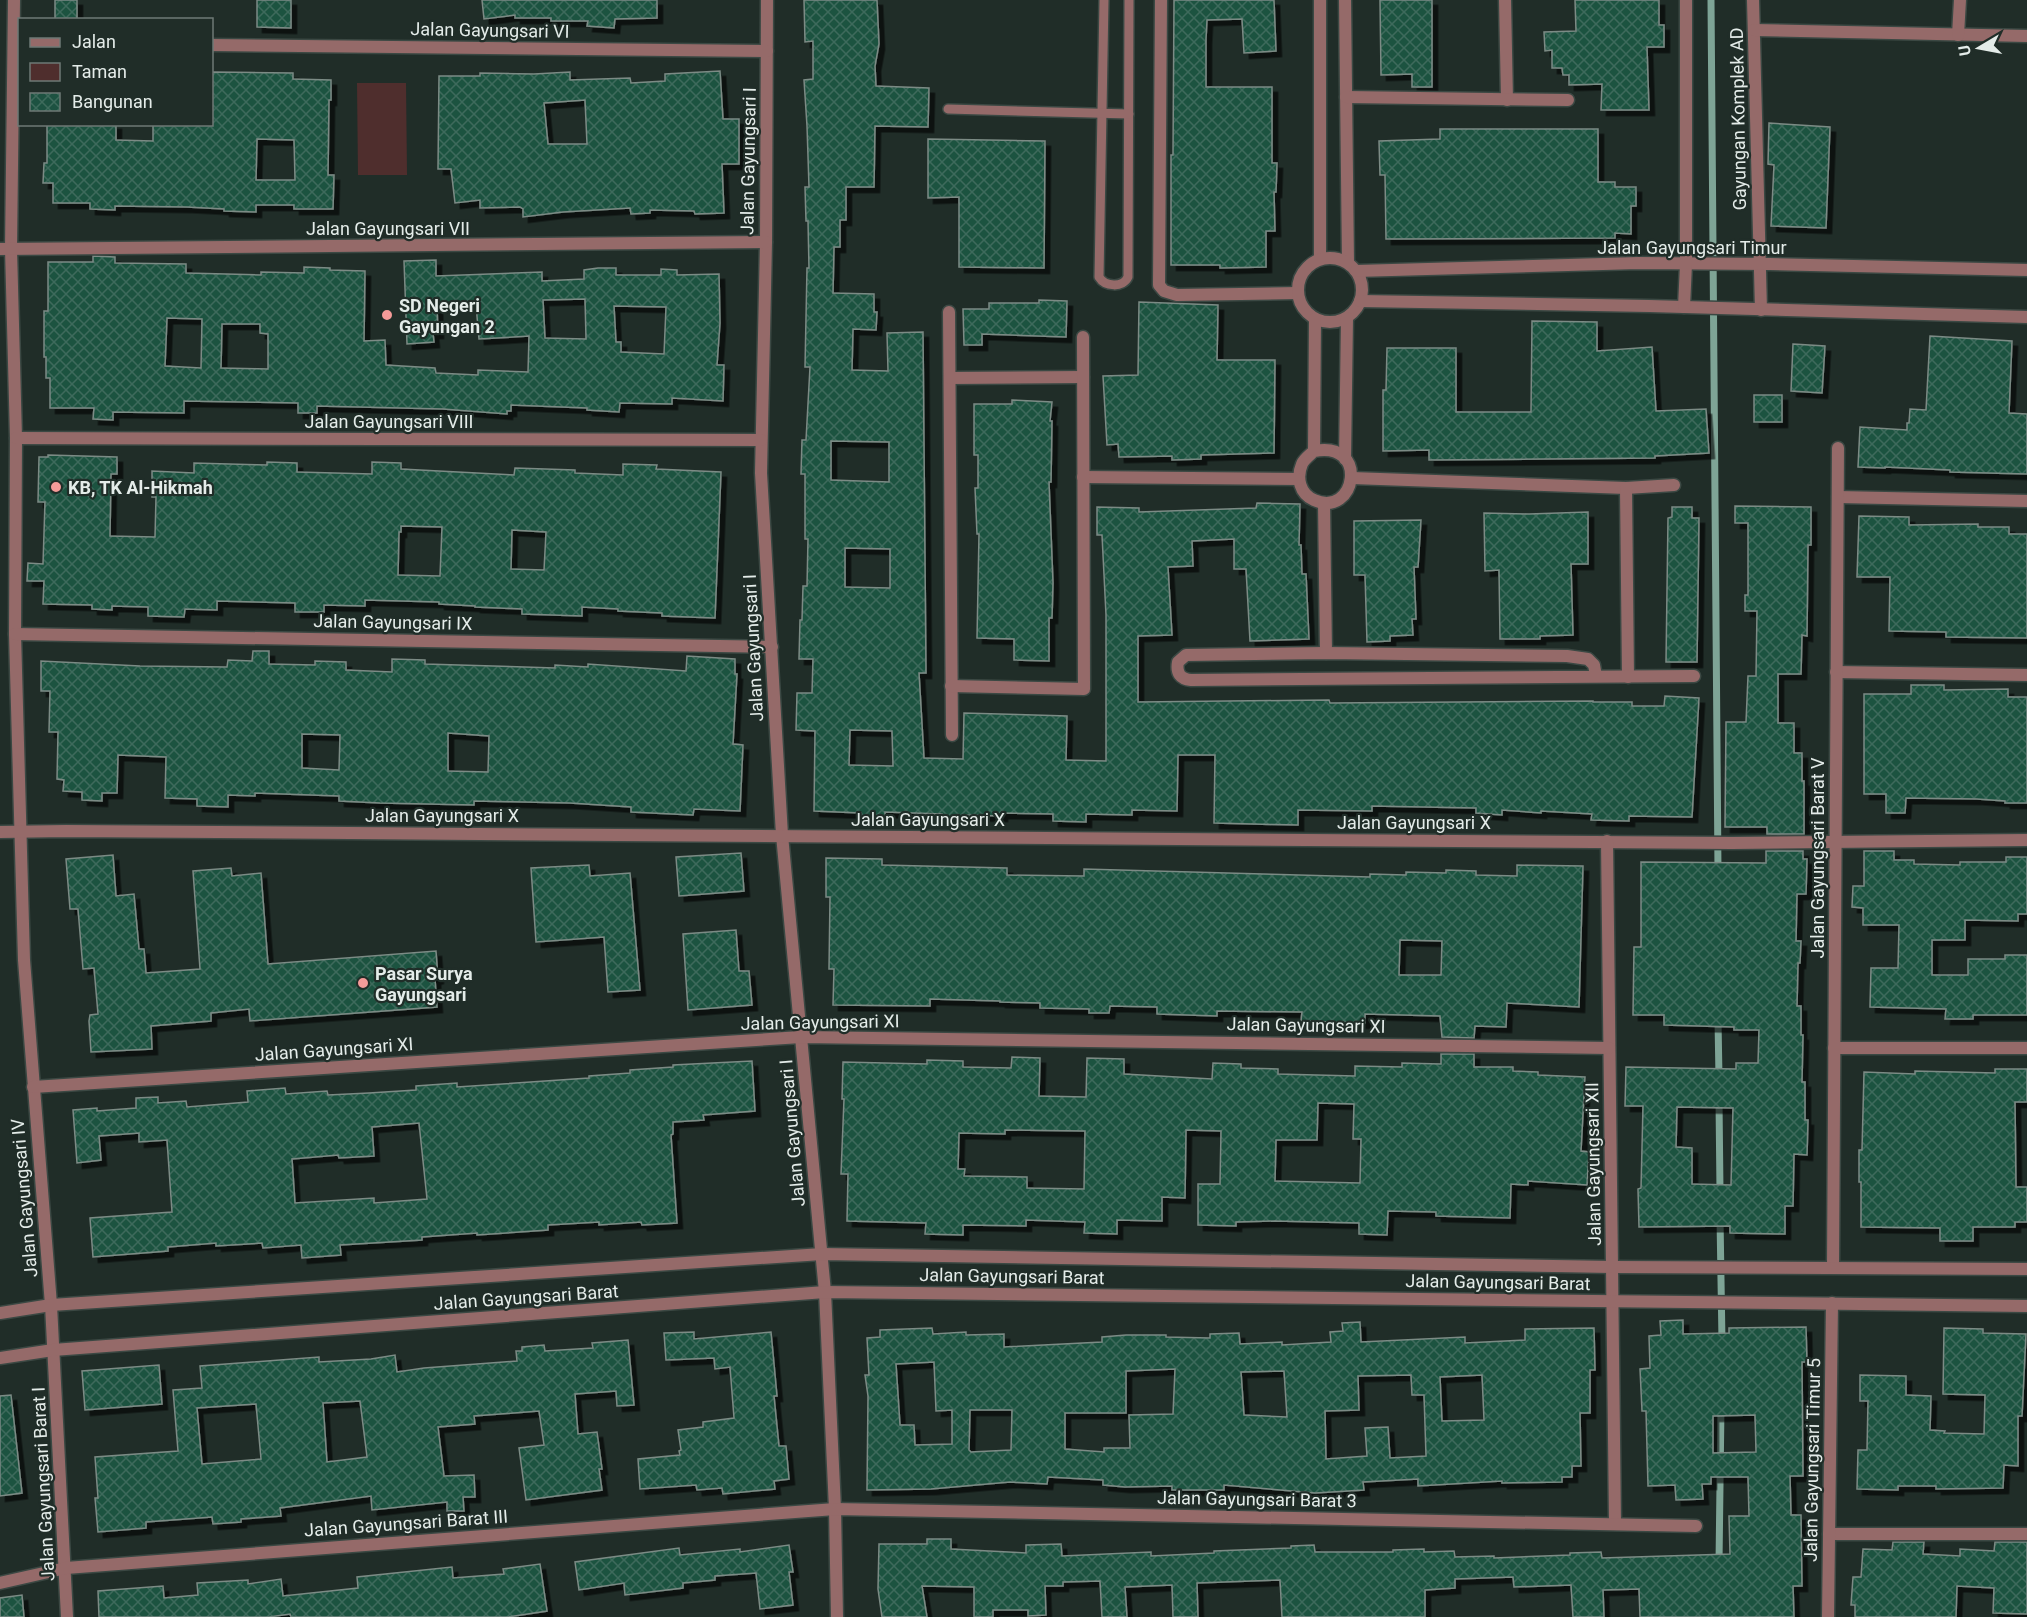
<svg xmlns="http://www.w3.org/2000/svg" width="2027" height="1617" font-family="Roboto,sans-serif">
	<defs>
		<pattern id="building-cross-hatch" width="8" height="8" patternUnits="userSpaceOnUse" patternTransform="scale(1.5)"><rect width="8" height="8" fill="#1d5241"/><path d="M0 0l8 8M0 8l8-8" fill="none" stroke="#3e6b5c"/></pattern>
		<filter id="shadow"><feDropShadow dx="5.5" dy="5.5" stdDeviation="0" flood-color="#0009"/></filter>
	</defs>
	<rect width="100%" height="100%" fill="#202d28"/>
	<path fill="#4f2e2d" d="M357 83H406L407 175H358Z"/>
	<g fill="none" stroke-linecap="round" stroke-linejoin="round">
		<g stroke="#7ea496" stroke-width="7">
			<path d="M1711 0 1718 871"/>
			<path d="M1718 1020 1719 1078"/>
			<path d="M1719 1101 1720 1191"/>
			<path d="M1720 1218 1722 1341"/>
			<path d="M1719 1563 1721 1407"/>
		</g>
	</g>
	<g fill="url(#building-cross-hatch)" stroke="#7c8b85" stroke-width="1.5" fill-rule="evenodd" filter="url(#shadow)">
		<rect x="55" y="0" width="22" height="20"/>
		<path d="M257 0H291V28L257 27Z"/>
		<path d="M482 0H657V18L615 19 614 28 587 26 588 21H551V18H515V15L484 19Z"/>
		<path d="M804 0H877L879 44 875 66 876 86 929 88 928 127 875 126 874 187H846V220H840V247H834L833 293 874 294V312H877L876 330 853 329 852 370 888 371 887 333 923 332 926 673H919L924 758 963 759 964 713 1067 716 1066 760 1106 761V615L1102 535H1097V507L1139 508V512L1256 508 1257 503 1300 504 1299 545H1301L1302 574H1306L1309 639 1250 641 1246 569H1234V539L1192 541 1193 566 1168 567 1172 635 1138 636V702L1329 700 1330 703 1593 701V702H1632V706H1664L1665 696 1699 698 1692 817 1629 816V821L1591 820 1592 814 1541 811V813L1502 810V815L1476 813V808L1372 806V811L1298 810V825L1214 823 1215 755H1178L1177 811 1132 810V815L1086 814V822L1053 821V814L1002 813V816L965 815V817H942V814L885 812V816H861V813L814 811 815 731 796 730 797 693H812L813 659H799L800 620H802L803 586H807L808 539H805V474H801L802 440H806L810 367H805L807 268H809L808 221H806L805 187H809L807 126 804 80 813 79V41L805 42ZM831 441 889 442V482L831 480ZM845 548 890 549V588L845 587ZM850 730 892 731 893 766 849 765Z"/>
		<path d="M1174 0H1274L1276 51 1244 53 1242 19 1207 20 1206 39V87H1272V163H1277L1276 192H1274L1275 231H1266V267L1220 268V265H1171V155H1173Z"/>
		<path d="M1380 0H1432V87H1412V74L1381 75Z"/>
		<path d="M1575 0H1659V25H1664V47H1647L1649 110H1601L1602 84 1569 85V75H1563L1562 68H1552V50L1545 51 1544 32 1576 31Z"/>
		<path d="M720 71 723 119H739V164H722L724 213 695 214 694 211 650 210V213L631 214 630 208 563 212 523 217V209L520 207 480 208V200L455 203 451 169H438L439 76H480V73L534 74 570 72V80L630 78 631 83 665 81V74ZM585 100 587 144H548L544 103Z"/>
		<path d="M212 72 293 73V79L331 80V100H329L328 175H334L333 209H294V205H256V212L224 211V209L187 207 115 206V210L90 209V203H53V183H43L44 163H47V124H116V140L153 141V124H212ZM257 139 294 140 295 180H256Z"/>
		<path d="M1769 123 1830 127 1826 228 1771 226 1774 165 1768 164Z"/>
		<path d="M1440 129H1598V182H1615V187H1636V206H1631V234L1615 233V238L1386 239 1385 175H1380L1379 141 1440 139Z"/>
		<path d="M928 139 1045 141 1044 268 959 267V197L928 198Z"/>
		<path d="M93 256 115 257V263L186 264V273L261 275V272L304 273V267L330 268V270L365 271 364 341 385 340 386 365 435 368 436 373 478 375V370L528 372 529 336 479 339 476 305 437 307 438 333H433L434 342 407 344 404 261 436 260V276L542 272V281L584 279V270L598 268H616V275H661V269L677 270V275L719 274 720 323 717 365H724L723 401 672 398V404L620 403 619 412 587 410V408L511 405V411H507V414L443 409 317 406V413H298V403L184 401V413L113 412V420L93 419 94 408H50V378H46V357H44V311H48V262H93ZM585 299 586 339 545 338 543 300ZM614 306 666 307 664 354 621 352V342H616ZM167 318 202 319 201 368 165 366ZM222 324H260V333L268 334V369L221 368Z"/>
		<path d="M1039 300 1067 301 1066 337 982 334V345H964L963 309H989V303H1039Z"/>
		<path d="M1139 302 1218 305 1217 360H1275L1274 453 1201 455V459L1172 460V456L1119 457 1118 444 1107 445 1103 376 1138 375Z"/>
		<path d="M1532 321 1597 322V351L1652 347 1656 411 1706 409 1709 453 1655 456V458L1429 460V450L1383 451V390H1386L1387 348H1456V412H1531Z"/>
		<path d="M1930 336 2012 341 2009 413 2027 414V474L1950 472V470L1885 467V468L1858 467 1860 427 1907 430V423H1909L1910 409 1926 410Z"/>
		<path d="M1793 344 1825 346 1822 393 1791 391Z"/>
		<rect x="1754" y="395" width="28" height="27"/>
		<path d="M1012 400 1052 402 1050 421H1052L1051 482H1049L1053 583 1052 618H1049V661L1014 660V639L977 638 979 534H977L975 488H978V455H974V404H1012Z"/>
		<path d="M48 455 117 457V474H111L110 536 155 537 156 497H152V471L194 473V463L267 465V462L297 463V472L372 474V462L401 463V469L514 475 515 468 575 470V473L623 475V464L657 465 656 469 721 472 715 618 662 616V613L618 611V609L582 607V616L522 614V609L475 607V606L439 604V602L365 600V606L324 605V612H295V603L217 601V610L185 609 184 617 148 616V607L112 606V610L92 609V605L43 604 44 581H27L28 563 43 564 45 502H38L39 457H48ZM401 526 442 527 440 576 398 575 399 532H401ZM512 530 546 532 544 570 511 569Z"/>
		<path d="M1735 506 1811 507V545H1808L1807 636 1802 635 1801 674H1778V723H1794V753H1802V781H1804V834H1767V827H1725L1726 722H1746L1748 676H1756L1757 611H1745V595H1748V523H1735Z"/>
		<path d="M1672 507H1692V518H1699L1697 662H1666L1668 518 1672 517Z"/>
		<path d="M1588 512V564H1571L1573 635 1540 636V639H1500L1499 570 1485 571 1484 513 1529 514Z"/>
		<path d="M1859 516 1909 517V525L1978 524V527H2009V534H2027V638L1946 637V632L1889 631 1890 577H1857Z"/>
		<path d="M1421 520 1418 567H1414L1416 619H1412L1413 635 1390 636V641L1367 642 1365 575H1354V521Z"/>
		<path d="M253 651H269V664L315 665V661L346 662V670L392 672V659L425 660V664L555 668V665L588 667V664L686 671 687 656 735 659V674H737L733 744 743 745 740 811 694 809 693 815 631 812V807L570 803 474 801V805L380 803 339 801V796L255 793V796L228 795V807L197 806V799L165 798 166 757 118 755 117 793H102V801L82 800V792L63 791 64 780 57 779 58 732H49L50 691H41V661L140 666 227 667 228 660 252 661ZM448 733 489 736 488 772 448 771ZM302 734 340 735 339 770 302 768Z"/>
		<path d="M1911 685H1944V690L2008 689V697H2027V803H2005V801L1977 799 1906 798 1905 813H1886V794H1864V694H1911Z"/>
		<path d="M1766 851H1803V859H1807L1806 894H1797L1796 941H1801L1800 963H1798L1797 1006H1801V1035H1803L1802 1082H1805V1120H1808L1807 1155 1794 1154 1793 1206H1785V1234L1730 1233V1226L1639 1227 1638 1189 1641 1188 1643 1106H1625L1626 1067 1736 1069V1063H1758L1759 1030H1734V1027L1664 1025V1015H1633L1634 947H1641V862L1766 863ZM1677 1107 1733 1108 1731 1185 1692 1184V1148L1676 1147Z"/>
		<path d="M1864 851H1894V860H1914V864L1960 865V862H2006V857H2027V914H2018V921L1965 920V940H1932V975H1968V959H2005V955H2027V1015H1973V1019H1945L1946 1009 1870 1007 1871 968H1898L1899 925H1863V908L1852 907 1853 886H1864Z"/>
		<path d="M741 853 744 891 679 896 676 857Z"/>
		<path d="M113 855 116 896 134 894 139 949H144L146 973 200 969 193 871 231 868 232 876 261 873 268 964 436 951 438 978 435 979 437 1007 250 1021 249 1009 211 1013V1021L151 1026 152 1049 91 1052 89 1021 90 1015 98 1014 94 968 83 969 78 909H70L66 859Z"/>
		<path d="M826 858 882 859V865L1007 868V875L1084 876V869L1370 877V874L1406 875V872L1446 873V870L1476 871V875L1517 876V865L1583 866 1579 1007 1507 1003 1506 1027 1475 1026 1474 1038 1442 1037 1440 1016 1365 1014V1023L1301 1021 1302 1012 1217 1011V1016L1157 1014V1007L1110 1006 1109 1013H1089V1009L1040 1008V1003L1000 1002V1001L930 999V1006L833 1005 834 969H829L830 897H826ZM1400 940 1442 941 1441 975H1399Z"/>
		<path d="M589 865 590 876 630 873 640 990 608 992 604 937 536 942 531 868Z"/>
		<path d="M736 930 739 971H749L752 1005 688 1010 683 934Z"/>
		<path d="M1441 1054H1474V1067H1513V1071L1538 1072V1075L1585 1077 1581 1151 1589 1152 1587 1185 1528 1181V1185L1511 1184 1510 1218 1436 1216V1212L1388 1211 1387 1235 1359 1234V1223L1275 1221 1236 1222V1226L1198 1225V1184H1220L1221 1131 1186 1130 1185 1198 1162 1197V1221L1117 1220V1234L1084 1233 1085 1222 1026 1220V1226L963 1225V1235L925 1234 926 1223 847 1221 848 1174H841L844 1099H842L843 1062 927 1064V1060L963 1061V1067L1011 1068 1012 1057 1040 1058 1039 1096 1086 1097 1087 1058 1124 1059V1074L1212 1079 1213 1063 1241 1064V1068L1278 1069V1074L1355 1076V1066L1402 1067V1063L1441 1064ZM1318 1103 1354 1104 1353 1139H1361L1360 1183 1275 1181 1276 1140H1317ZM1005 1130 1085 1131 1084 1189 1027 1188V1177L964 1176 965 1169H958L959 1133 1005 1134Z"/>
		<path d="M752 1061 755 1111 703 1115 704 1120 673 1122V1134L671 1135 677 1223 642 1225 641 1222 599 1225V1222L548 1225V1230L477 1235V1233L422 1237V1240L340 1245 341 1255 302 1258 301 1245 263 1248 262 1243 216 1246V1243L168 1247V1251L93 1257 90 1218 172 1212 167 1140 139 1142V1133L99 1136 101 1160 77 1163 73 1110 97 1108V1111L136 1108V1098L158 1097V1103L186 1101 187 1107 248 1102 247 1091 285 1088 286 1094 327 1091 328 1095 369 1093 416 1090V1086L457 1083V1087L589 1078V1076L630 1073V1070L673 1067V1065ZM419 1123 427 1199 374 1203V1198L295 1203 292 1159 338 1155 339 1158 374 1156 372 1127Z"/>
		<path d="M1995 1069H2027V1102H2015L2016 1187H2027V1222H2015V1227H1973V1241H1940V1228L1861 1227V1182H1859V1150H1862L1864 1072 1915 1074V1071L1995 1073Z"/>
		<path d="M1683 1320V1334L1729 1333V1328L1806 1327 1807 1362H1802L1803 1476H1790L1791 1515H1801L1802 1586H1793L1794 1617H1640L1639 1589 1603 1590 1604 1617H1573L1571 1585 1514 1587 1513 1577 1455 1579V1588L1425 1590V1617H1282L1280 1580 1197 1583 1198 1617H1173L1172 1585 1125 1587 1127 1617H1102L1100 1581 1063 1582V1586H1045L1046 1615 1028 1616V1610H993V1617H974V1587L922 1586 927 1617H882L878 1589 879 1544H927V1539H951V1549L1026 1553V1545L1061 1544 1062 1556 1151 1552V1556L1214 1553V1551L1291 1548V1546L1314 1545 1315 1552H1393V1550L1424 1549V1552L1454 1551 1455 1557 1494 1556V1558L1570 1555V1553L1601 1552 1602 1558 1730 1554 1729 1516H1749L1748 1477H1711V1484H1702L1703 1499 1676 1500 1675 1485 1648 1486 1646 1411H1642L1640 1369 1650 1368 1649 1336 1661 1335 1660 1321ZM1755 1415 1756 1452 1713 1453V1416Z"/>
		<path d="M1360 1322 1361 1342 1465 1337V1343L1525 1340V1329L1594 1328 1595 1370H1590V1413H1580L1581 1466H1572V1477H1562V1482L1502 1483V1481L1418 1486V1479L1363 1482 1364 1490 1315 1493 1224 1485V1490H1172V1486L1125 1487 1103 1485V1480L1048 1477 1047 1484 1010 1482 931 1489 867 1490 868 1396 865 1375H869L867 1338 880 1337V1330L932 1328 933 1334 966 1332V1335L1004 1334V1347L1102 1342V1337L1126 1335H1166V1337L1210 1338V1334L1239 1333 1240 1344 1282 1342V1345L1331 1342 1330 1332 1343 1331 1342 1323ZM934 1362 936 1411 952 1410V1444L915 1445 914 1425H900L896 1364ZM1175 1369 1173 1414 1129 1415 1130 1448H1104V1452L1065 1449V1413H1126V1371ZM1284 1371 1287 1417 1244 1415 1241 1372ZM1411 1375 1412 1395H1424L1426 1456 1390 1458 1388 1427 1365 1428 1367 1456 1326 1459 1325 1411 1359 1410 1358 1376ZM1482 1375 1484 1420 1442 1421 1440 1377ZM970 1410H1012L1011 1450 971 1452 969 1450Z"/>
		<path d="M1944 1328 1983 1329V1333L2026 1334 2022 1416H2018V1466L2004 1465 2003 1488 1936 1489V1486H1898V1490L1857 1489 1858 1450H1867L1868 1401H1860V1375L1906 1376V1395L1931 1396 1930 1430 1945 1431 1944 1433 1984 1434 1985 1395 1943 1394Z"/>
		<path d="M694 1332V1339L771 1332 777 1396H774L779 1446H786L789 1479 774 1481 775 1489 723 1494 722 1488 697 1490 696 1485 640 1489 638 1459 680 1455 679 1451 681 1450 678 1430 703 1427V1422L734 1418 730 1367 715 1369 714 1358 666 1360 664 1333Z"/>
		<path d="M628 1340 634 1405 617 1406 616 1391 575 1394 578 1434 597 1432 602 1469H599L602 1490 526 1500 519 1448 544 1445 539 1411 474 1416 475 1424 438 1427 444 1476 474 1475 475 1497H463L464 1511H447V1502L372 1510 371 1496 280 1508 281 1516 241 1519V1522L213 1524 212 1517 146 1522V1528L98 1532 95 1498H98L95 1457 178 1451 173 1390 202 1388 200 1366 319 1357V1362L371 1359 395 1355 397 1372 424 1368 517 1361 516 1351H522V1347L544 1345 545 1351 593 1348 592 1343ZM360 1401 367 1457 327 1462 323 1403ZM256 1404 261 1459 202 1464 197 1408Z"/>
		<path d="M159 1365 162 1404 85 1410 82 1371Z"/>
		<path d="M11 1395 22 1493 0 1496V1396Z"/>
		<path d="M1893 1542H1924L1923 1554 1960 1556V1549L1994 1551 1995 1542H2027V1614L1993 1613 1994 1588 1957 1586 1956 1617H1855V1605H1851L1853 1577H1861L1863 1549 1892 1550Z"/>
		<path d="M789 1545 793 1572H789L793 1605 760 1609 756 1573 715 1576V1580L683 1583V1588L625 1595 624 1583 579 1590 575 1562 679 1548 680 1555 740 1549V1552Z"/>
		<path d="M540 1564 547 1611 508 1617H291L290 1614 269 1617H99L98 1591 163 1586 164 1598 198 1595 197 1583 248 1580V1584L281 1579 283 1596 358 1588 357 1577 452 1567 453 1578 504 1574 503 1569Z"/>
		<path d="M22 1595 24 1617H0V1598Z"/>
	</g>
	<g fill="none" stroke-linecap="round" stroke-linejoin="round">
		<g stroke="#3b4843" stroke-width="12">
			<g id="service">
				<path d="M1104 0 1099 277C1105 287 1123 288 1128 277L1129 0"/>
				<path d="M948 109 1129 114"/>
			</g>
		</g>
		<g stroke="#3b4843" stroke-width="15">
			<g id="minor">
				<path d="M14 0 11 249 16 438 15 634 24 960 51 1305 67 1617"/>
				<path d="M767 0 766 242 761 473 782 835 825 1292 835 1509 837 1617"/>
				<path d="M1161 0 1159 285 1164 291 1177 295 1298 293"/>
				<path d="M1320 0V259"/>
				<path d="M1345 0 1348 263"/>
				<path d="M1505 0 1507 100"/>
				<path d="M1753 0 1761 310"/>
				<path d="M1754 30 2027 36"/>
				<path d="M1958 35 1960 0"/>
				<path d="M212 45 767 51"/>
				<path d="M1346 97 1568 100"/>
				<path d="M0 249 766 242"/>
				<circle cx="1330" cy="290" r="32"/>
				<path d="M1356 271 1638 263 1770 264 2027 270"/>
				<path d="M1360 301 1649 306 2027 317"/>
				<path d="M1684 307 1686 264V0"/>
				<path d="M949 312 952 735"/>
				<path d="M950 378 1083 377"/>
				<path d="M16 438 761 440"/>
				<path d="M1314 451C1370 440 1356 519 1314 500 1300 494 1296 478 1302 464 1304 459 1310 455 1314 451L1315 319"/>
				<path d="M1345 459 1347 318"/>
				<path d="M1083 477 1299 479"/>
				<path d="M1352 478 1626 488 1674 485"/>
				<path d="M1626 488 1628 677"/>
				<path d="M1838 497 2027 501"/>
				<path d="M1324 503 1326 653"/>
				<path d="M15 634 772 647"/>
				<path d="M1836 672 2027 675"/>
				<path d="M1596 676 1594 665 1588 659 1567 656 1326 653 1186 655 1178 662C1176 673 1180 679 1191 680L1694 676"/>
				<path d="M951 686 1084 689 1083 337"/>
				<path d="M0 832 66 831 1732 843 2027 840"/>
				<path d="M1607 841 1615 1523"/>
				<path d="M1834 1048H2027"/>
				<path d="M33 1087 801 1037 1609 1048"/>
				<path d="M1833 1267 1838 448"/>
				<path d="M1829 1534H2027"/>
				<path d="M0 1583 66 1568 835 1509 1696 1526"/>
				<path d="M1828 1617 1832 1303"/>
			</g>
		</g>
		<g stroke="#3b4843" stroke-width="15">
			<g id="tertiary">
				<path d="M0 1313 51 1305 822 1254 1612 1267 2027 1269"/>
				<path d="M0 1358 53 1350 825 1292 2027 1306"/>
			</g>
		</g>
		<use href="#service" stroke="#956a69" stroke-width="9"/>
		<use href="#minor" stroke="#956a69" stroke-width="12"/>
		<use href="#tertiary" stroke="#956a69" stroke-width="12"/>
	</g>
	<g fill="#f59b99" stroke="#202d28" stroke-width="2">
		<circle cx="387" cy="315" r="6"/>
		<circle cx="56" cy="487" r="6"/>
		<circle cx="363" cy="983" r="6"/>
	</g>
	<g text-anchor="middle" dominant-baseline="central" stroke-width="4.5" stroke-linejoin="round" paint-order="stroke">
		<g font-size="18" fill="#e4ece9" stroke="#202d28">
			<text transform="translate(490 30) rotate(1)">Jalan Gayungsari VI</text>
			<text transform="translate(1738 119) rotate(-91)">Gayungan Komplek AD</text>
			<text transform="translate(748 161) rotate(-89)">Jalan Gayungsari I</text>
			<text x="388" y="228">Jalan Gayungsari VII</text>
			<text x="1692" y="247">Jalan Gayungsari Timur</text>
			<text x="389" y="421">Jalan Gayungsari VIII</text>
			<text transform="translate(393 622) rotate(1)">Jalan Gayungsari IX</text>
			<text transform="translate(753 648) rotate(-93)">Jalan Gayungsari I</text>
			<text x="442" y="815">Jalan Gayungsari X</text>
			<text x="928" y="819">Jalan Gayungsari X</text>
			<text x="1414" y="822">Jalan Gayungsari X</text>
			<text transform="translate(1817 858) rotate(-90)">Jalan Gayungsari Barat V</text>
			<text transform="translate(820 1022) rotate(-1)">Jalan Gayungsari XI</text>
			<text transform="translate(1306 1025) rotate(1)">Jalan Gayungsari XI</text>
			<text transform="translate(334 1049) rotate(-4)">Jalan Gayungsari XI</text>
			<text transform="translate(792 1133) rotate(-95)">Jalan Gayungsari I</text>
			<text transform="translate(1593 1164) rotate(-91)">Jalan Gayungsari XII</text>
			<text transform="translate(24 1198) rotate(-95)">Jalan Gayungsari IV</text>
			<text transform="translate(1012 1276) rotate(1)">Jalan Gayungsari Barat</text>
			<text transform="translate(1498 1282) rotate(1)">Jalan Gayungsari Barat</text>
			<text transform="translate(526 1297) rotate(-4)">Jalan Gayungsari Barat</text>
			<text transform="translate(1812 1460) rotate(-89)">Jalan Gayungsari Timur 5</text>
			<text transform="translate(43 1484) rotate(-93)">Jalan Gayungsari Barat I</text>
			<text transform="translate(1257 1499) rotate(1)">Jalan Gayungsari Barat 3</text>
			<text transform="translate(406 1523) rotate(-4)">Jalan Gayungsari Barat III</text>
		</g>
		<g font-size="18" font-weight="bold" fill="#e4ece9" stroke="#202d28" text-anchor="start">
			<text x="399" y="305">SD Negeri<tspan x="399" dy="21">Gayungan 2</tspan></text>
			<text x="68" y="487">KB, TK Al-Hikmah</text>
			<text x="375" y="973">Pasar Surya<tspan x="375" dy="21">Gayungsari</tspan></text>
		</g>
	</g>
	<rect x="18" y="18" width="195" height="108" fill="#202d28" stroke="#6e7975" stroke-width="1.5"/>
	<rect x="30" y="38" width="30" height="9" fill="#956a69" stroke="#6e7975" stroke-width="1.5"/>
	<text x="72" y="48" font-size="18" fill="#e4ece9">Jalan</text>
	<rect x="30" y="63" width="30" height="18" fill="#4f2e2d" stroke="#6e7975" stroke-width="1.5"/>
	<text x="72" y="78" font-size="18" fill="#e4ece9">Taman</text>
	<rect x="30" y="93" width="30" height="18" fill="url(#building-cross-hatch)" stroke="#6e7975" stroke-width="1.5"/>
	<text x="72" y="108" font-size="18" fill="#e4ece9">Bangunan</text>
	<g transform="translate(1979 48) rotate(260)" stroke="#202d28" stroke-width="4.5" paint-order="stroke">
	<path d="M0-4.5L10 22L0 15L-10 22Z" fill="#e4ece9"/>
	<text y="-9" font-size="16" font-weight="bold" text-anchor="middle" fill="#e4ece9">U</text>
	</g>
</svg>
